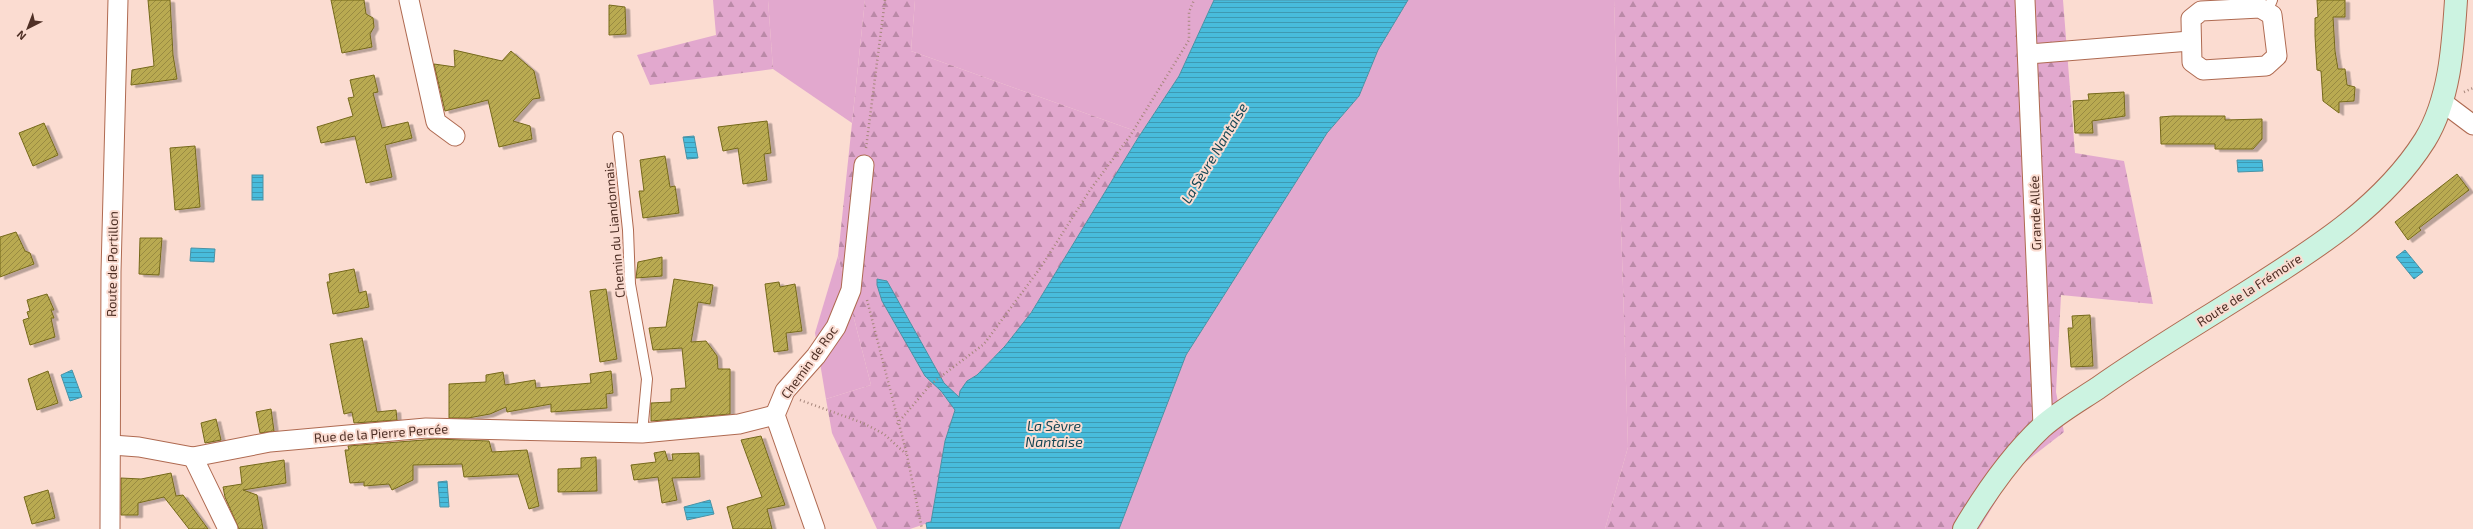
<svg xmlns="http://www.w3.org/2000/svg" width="2473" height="529" font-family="'Exo 2',sans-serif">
	<defs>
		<pattern id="forest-firs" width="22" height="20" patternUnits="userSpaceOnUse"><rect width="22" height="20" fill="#e2a8ce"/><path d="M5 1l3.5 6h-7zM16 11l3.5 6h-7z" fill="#ba89a7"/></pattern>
		<pattern id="water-rules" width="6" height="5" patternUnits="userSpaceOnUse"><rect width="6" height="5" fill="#48bcdc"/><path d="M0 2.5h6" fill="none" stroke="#3e99b2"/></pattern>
		<pattern id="building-hatch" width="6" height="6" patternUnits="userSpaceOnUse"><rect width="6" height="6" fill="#b9aa51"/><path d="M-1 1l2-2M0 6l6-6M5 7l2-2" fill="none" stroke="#998b43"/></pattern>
		<filter id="shadow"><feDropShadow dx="4.5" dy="2.5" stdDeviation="0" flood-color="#0004"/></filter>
	</defs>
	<rect width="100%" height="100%" fill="#fbdcd1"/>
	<g fill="#e2a8ce">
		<path d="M768 0H865L852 123 773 69Z"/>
		<path d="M915 0H1214L1179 76 1141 133 911 51Z"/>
		<path d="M1408 0H1614L1628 447 1605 529H1119L1186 355 1327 133 1359 96 1378 50Z"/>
		<path d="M838 256 871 385 826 399 815 333Z"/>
	</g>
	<g fill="url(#forest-firs)">
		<path d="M713 0H768L773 69 650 85 637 55 716 35Z"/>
		<path d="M865 0H915L911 51 1141 133 1031 313 1005 346 977 375 967 381 945 441 931 522 910 529H877L832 433 826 399 871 385 838 256Z"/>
		<path d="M1614 0H2063L2075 153 2124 161 2153 304 2061 295 2056 392 2064 432 2015 470 1979 529H1605L1628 447Z"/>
	</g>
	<g fill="url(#water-rules)" stroke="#4a92a5">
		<path d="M1214 0H1408L1378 50 1359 96 1327 133 1186 355 1119 529H927L926 523 931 522 945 441 955 410 941 391 925 376 882 301 877 285V279L887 281 944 383 959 397 960 391 967 381 977 375 1005 346 1031 313 1138 138 1179 76Z"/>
		<path d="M694 136 698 158 687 159 683 137Z"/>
		<path d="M2237 160H2262L2263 171 2238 172Z"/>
		<rect x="252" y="175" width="11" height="25"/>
		<path d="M191 248 215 249 214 262 190 261Z"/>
		<path d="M2405 250 2423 272 2414 279 2396 257Z"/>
		<path d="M72 370 82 397 70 401 61 375Z"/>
		<path d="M447 481 449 507H440L438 482Z"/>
		<path d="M710 500 714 514 687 520 684 507Z"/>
	</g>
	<g fill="url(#building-hatch)" stroke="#75691a" filter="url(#shadow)">
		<path d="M148 0H170L173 55 177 79 131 85 132 70 154 66Z"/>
		<path d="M331 0H364L366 14 373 18 374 27 370 34 372 47 342 53Z"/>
		<path d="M2317 0H2345V17H2333L2335 51 2338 69H2345L2347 85 2355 87 2354 101 2339 102V113L2323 101 2321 71 2317 70 2315 36V18L2318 17Z"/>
		<path d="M609 5 625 7 626 34 609 35Z"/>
		<path d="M454 50 502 61 511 51 534 71 540 98 533 99 513 121 530 126 532 139 499 147 488 100 445 111 434 64 455 67Z"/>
		<path d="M374 75 378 92 373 93 382 128 408 122 412 138 385 145 392 177 366 183 355 136 321 143 317 127 353 116 348 98 354 97 350 80Z"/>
		<path d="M2124 92 2125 116 2092 121 2093 133H2075L2073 101 2089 100 2088 94Z"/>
		<path d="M2173 116H2225V120L2262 119V139L2253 149H2215V144H2161L2160 117Z"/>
		<path d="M767 121 771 153 764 154 767 180 743 184 738 148 723 151 718 127Z"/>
		<path d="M44 123 58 155 33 166 19 133Z"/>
		<path d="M195 146 200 207 175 210 170 148Z"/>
		<path d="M665 156 670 187 675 186 679 213 643 218 639 191H644L640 160Z"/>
		<path d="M2457 174 2469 190 2419 228 2421 230 2408 240 2395 222Z"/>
		<path d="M16 232 25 251 30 253 34 264 0 277V237Z"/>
		<path d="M140 238H162L159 275 139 274Z"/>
		<path d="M662 257V276L636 278 638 262Z"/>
		<path d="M354 269 359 293 366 291 369 307 333 314 327 282H330L329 274Z"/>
		<path d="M674 279 713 285 710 304 698 302 691 342 706 341 717 356 718 369H730V414L651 421V403L671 402V389L686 388 682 348 653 350 649 328 666 327Z"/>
		<path d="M779 282 780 287 795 284 802 331 786 333 788 350 774 352 765 284Z"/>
		<path d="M606 289 617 359 600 362 590 291Z"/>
		<path d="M47 294 54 310H51L54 318H51L55 337 30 345 23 320 29 318 27 312 30 311 27 300Z"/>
		<path d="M2090 315 2093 366 2071 367 2068 328H2073L2072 316Z"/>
		<path d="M362 338 377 412 396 410 397 420 354 423 352 412 344 414 330 344Z"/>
		<path d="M48 371 58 403 37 410 28 379Z"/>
		<path d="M611 371 613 393 606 394 607 408 551 412V404L507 412 506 407 490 414 468 418H449V384L486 382V375L503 372 505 385 535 380 536 388 591 383 590 374Z"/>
		<path d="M271 409 274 431 260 433 256 412Z"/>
		<path d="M216 419 221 440 205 443 201 423Z"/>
		<path d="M761 436 785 505 767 509 772 529H733L727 507 762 497 741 440Z"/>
		<path d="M436 439 489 441 492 452 527 450 539 506 529 509 518 474 464 477 462 464 413 465V480L392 490 389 484 364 486V482L350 483 345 450H349L348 446Z"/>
		<path d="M665 451 668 461 673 460 672 454 699 453 700 477 672 478 677 500 662 503 658 477 634 480 631 465 656 462 654 453Z"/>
		<path d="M596 457 597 491 558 492V469L581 468V458Z"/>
		<path d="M284 460 286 483 243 490 257 495 263 529H239L225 497 223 487 242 484 240 467Z"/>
		<path d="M171 473 176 496 183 495 208 529H189L164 497 138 503V515H121V478L141 479Z"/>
		<path d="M48 490 55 518 32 524 24 497Z"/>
	</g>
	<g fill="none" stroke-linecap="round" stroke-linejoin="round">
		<g stroke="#af6a51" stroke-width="12">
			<g id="lane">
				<path d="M2267 12 2272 0"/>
				<path d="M618 137 628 230 630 284 647 379 642 433"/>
			</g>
		</g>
		<g stroke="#af6a51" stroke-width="21">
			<g id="street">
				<path d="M409 0 436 122 455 136"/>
				<path d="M2025 0 2043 426"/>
				<path d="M2260 8 2272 15 2277 56 2266 66 2203 70 2192 62 2191 19 2201 11Z"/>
				<path d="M2028 54 2190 41"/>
				<path d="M2441 101 2473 125"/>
				<path d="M112 445 139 447 193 457 270 442 426 428 642 433 739 424 775 415"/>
				<path d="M193 457 228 529"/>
				<path d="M110 529 111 272 118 0"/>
				<path d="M815 529 775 415 785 391 816 356 836 327 851 290 864 165"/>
			</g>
		</g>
		<g stroke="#af6a51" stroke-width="24">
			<path id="secondary" d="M1964 529C1986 492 2011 456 2042 427 2059 412 2080 400 2098 388 2149 352 2202 321 2255 287 2318 247 2384 205 2425 140 2450 99 2453 46 2456 0"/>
		</g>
		<g stroke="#a5867b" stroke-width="2.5" stroke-dasharray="1 3" stroke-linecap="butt">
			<path d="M2464 92 2473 88"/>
			<path d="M866 148 885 0"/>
			<path d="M867 300 907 455 922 529"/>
			<path d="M800 400 863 423 884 434 906 454"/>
			<path d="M897 424 931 384 984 344 1041 267 1090 190 1130 136 1189 40V12L1194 0"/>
		</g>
		<use href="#lane" stroke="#fff" stroke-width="10"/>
		<use href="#street" stroke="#fff" stroke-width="19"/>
		<use href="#secondary" stroke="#ccf3e1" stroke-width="22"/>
	</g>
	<g text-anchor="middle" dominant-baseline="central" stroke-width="4" stroke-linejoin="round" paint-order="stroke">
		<g font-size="13" fill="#4f3026" stroke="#fbdcd1">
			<text transform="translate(2035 213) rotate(-92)">Grande Allée</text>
			<text transform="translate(614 230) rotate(-95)">Chemin du Liandonnais</text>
			<text transform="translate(112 264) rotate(-89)">Route de Portillon</text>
			<text transform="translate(2249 290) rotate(-33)">Route de la Frémoire</text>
			<text transform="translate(809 362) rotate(-54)">Chemin de Roc</text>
			<text transform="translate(381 433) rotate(-4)">Rue de la Pierre Percée</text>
		</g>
		<g font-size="14" font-style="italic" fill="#144654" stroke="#fbdcd1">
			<text transform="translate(1214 153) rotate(-59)">La Sèvre Nantaise</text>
			<text x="1054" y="425">La Sèvre<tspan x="1054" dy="16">Nantaise</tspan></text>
		</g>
	</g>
	<g transform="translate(28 28) rotate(222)" stroke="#fbdcd1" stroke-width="3" paint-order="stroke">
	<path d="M0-3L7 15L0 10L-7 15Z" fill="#4f3026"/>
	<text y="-6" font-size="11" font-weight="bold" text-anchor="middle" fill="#4f3026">N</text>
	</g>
</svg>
